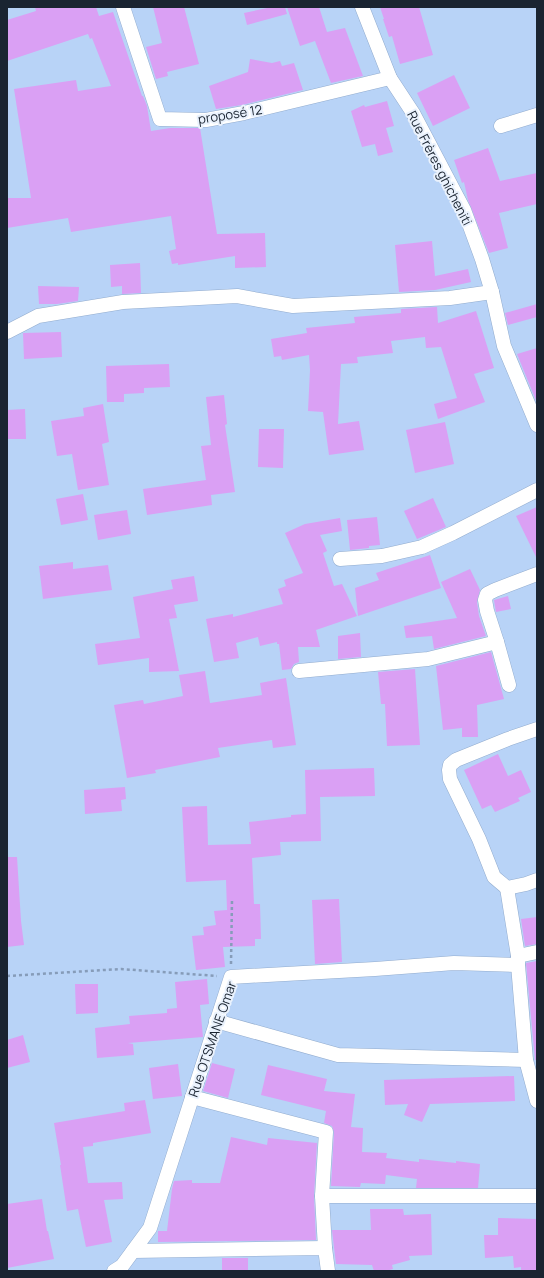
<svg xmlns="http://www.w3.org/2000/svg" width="544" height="1278" font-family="Manrope,sans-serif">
	<rect width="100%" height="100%" fill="#b8d3f7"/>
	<g fill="#daa0f4">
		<path d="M35 7H96L99 16 113 12 142 96H143L147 106 151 131 170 128H200L217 234 265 233 266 267 235 268V256L178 265V263L172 264 169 251 176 249 171 216 71 232 68 218 7 228V198H31L14 89 76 80 78 91 111 86 92 38 90 39 88 34 7 61V20L36 11Z"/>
		<path d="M153 7H184L199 64 167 72 168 76 156 79 146 47 162 43Z"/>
		<path d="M272 7H285L287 14 247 25 244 13Z"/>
		<path d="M287 7H319L327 32 345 28 363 76 331 83 315 41 300 46Z"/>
		<path d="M380 7H419L433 55 400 64 392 36 389 37 383 19H384Z"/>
		<path d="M250 59 272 63 280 61 282 66 294 63 303 90 242 105 216 109 209 86 248 72Z"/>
		<path d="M454 75 470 108 433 126 417 93Z"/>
		<path d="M387 101 394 126 386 128 393 152 378 156 375 144 362 147 351 111 364 105 365 107Z"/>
		<path d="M488 148 500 181 537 173V204L499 213 508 248 489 253 468 200 464 182 462 183 454 160Z"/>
		<path d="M432 241 435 276 468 269 471 282 435 290 399 292 395 245Z"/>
		<path d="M140 263 141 293 122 294V286L111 287 110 265Z"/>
		<path d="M38 286 79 287 78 301 57 304H39Z"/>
		<path d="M537 304V317L508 325 505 313Z"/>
		<path d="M437 307 438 323 476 311 494 368 474 374 485 402 438 419 434 404 457 398 441 347 426 348 425 337 391 341 393 353 357 357 358 363 341 364 338 424 359 421 364 450 329 455 323 412 308 411 310 370 309 355 282 360 281 356 274 357 271 339 307 333 306 328 355 323 354 317 401 313V309Z"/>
		<path d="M61 332 62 357 24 359 23 333Z"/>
		<path d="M537 348V403L517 354Z"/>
		<path d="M169 364 170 387 144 388V393L124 394V402H107L106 366Z"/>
		<path d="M224 395 227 424 225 425 235 492 211 495 212 505 147 515 143 489 206 480 201 446 211 445 206 397Z"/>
		<path d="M103 404 109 442 102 444 109 485 78 490 72 454 57 456 51 421 84 416 83 408Z"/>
		<path d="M25 409 26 439H7V410Z"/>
		<path d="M445 422 454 464 415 473 406 430Z"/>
		<path d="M259 429H284L283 468 258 467Z"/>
		<path d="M83 494 88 520 61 525 56 499Z"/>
		<path d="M433 498 446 527 417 539 404 511Z"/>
		<path d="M537 507V559L516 516Z"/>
		<path d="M127 510 131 534 98 540 94 515Z"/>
		<path d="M377 517 380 545 369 546V548L350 550 347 520Z"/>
		<path d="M340 518 342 531 320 535 327 551 323 553 334 586 342 584 357 616 316 630 320 647H298L299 662 294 664 291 669 282 670 279 644H277V642L260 646 258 637 236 643 239 658 214 662 206 619 233 614V617L283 604 278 589 286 586 284 580 303 573 285 533 305 524Z"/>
		<path d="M430 555 441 588 358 616 355 588 379 580 376 573Z"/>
		<path d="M73 562V569L108 565 112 590 43 599 39 566Z"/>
		<path d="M470 569 480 590 477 602 479 616 486 636 434 649 432 636 406 638 404 626 457 618 441 582Z"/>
		<path d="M194 576 198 601 174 605 177 618 169 619 179 671 149 672V658L98 665 95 644 140 638 133 597 173 589 171 580Z"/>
		<path d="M508 596 511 609 496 612 494 600Z"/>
		<path d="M360 633 361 657 338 659V636Z"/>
		<path d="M491 652 504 699 477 705 478 737H462V728L443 730 436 666Z"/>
		<path d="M415 669 420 745 387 746 385 704H381L378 672Z"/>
		<path d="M205 671 210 703 262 695 260 683 286 678 296 745 273 748 272 740 218 748 220 757 155 770 156 773 127 778 114 705 143 700 144 704 183 696 179 675Z"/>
		<path d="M498 754 508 776 521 770 531 792 518 798 520 801 495 812 491 805 482 809 464 770Z"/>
		<path d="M374 768 375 796 320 797 321 841 280 842 281 855 252 858 254 904H260L261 939H255V946L223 947 225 967 196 970 192 936 204 935 203 927 216 925 214 911 227 910 226 880 186 882 182 807 207 806 208 845 251 844 249 822 291 817V815L306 814 305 770Z"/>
		<path d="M125 787 126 799 121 800 122 811 85 814 84 790Z"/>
		<path d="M7 857H17L21 921 24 945 7 947Z"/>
		<path d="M339 899 342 962 315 964 312 900Z"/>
		<path d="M537 917V944L525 946 521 919Z"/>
		<path d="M537 961V1060H535L526 963Z"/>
		<path d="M207 979 209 1004 200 1005 203 1037 128 1043 133 1044 134 1055 97 1058 95 1028 130 1024 129 1016 167 1013V1009L177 1008 175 982Z"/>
		<path d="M75 984H98V1013L76 1014Z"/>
		<path d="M23 1035 30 1062 7 1068V1040Z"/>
		<path d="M212 1063 235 1069 228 1098 203 1091Z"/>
		<path d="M178 1064 182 1096 153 1099 149 1068Z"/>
		<path d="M268 1065 327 1079 324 1091 355 1094 351 1127 363 1128 362 1152 387 1153 386 1158 419 1162V1159L456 1163V1161L480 1164 478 1188H416L417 1179 386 1175 385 1184 361 1183 360 1187 331 1186 334 1132 332 1126 324 1123 326 1111 261 1095Z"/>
		<path d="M514 1076 515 1101 430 1104 422 1122 404 1115 408 1104 385 1105 384 1080Z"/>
		<path d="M145 1100 151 1133 93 1143V1146L83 1147 88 1183 122 1182 123 1199 104 1200 112 1242 86 1247 78 1209 67 1211 60 1165H61L54 1123 125 1111 124 1103Z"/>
		<path d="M231 1137 267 1145 268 1138 317 1143 314 1196 316 1240 158 1242V1231H167L172 1189 174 1181 192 1180V1183H220Z"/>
		<path d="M42 1199 47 1231H48L54 1259 7 1268V1204Z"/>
		<path d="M370 1209H403L404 1215 431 1214 432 1255 409 1256 410 1260 392 1265 393 1269 386 1271H374L372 1265 336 1264 332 1230H371Z"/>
		<path d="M498 1218 537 1219V1271H521V1267L514 1268 513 1256 485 1258 484 1235H498Z"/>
		<rect x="222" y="1258" width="26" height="13"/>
	</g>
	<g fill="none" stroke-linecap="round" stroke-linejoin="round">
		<g stroke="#92acce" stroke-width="15">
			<g id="street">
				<path d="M123 7 160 119 206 120 244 113 390 78"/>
				<path d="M362 7 390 78 413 113 464 210 482 259 492 292 504 346 537 425"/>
				<path d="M501 126 537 115"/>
				<path d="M7 332 38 316 123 302 237 296 293 306 450 298 492 292"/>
				<path d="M340 559 382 556 422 547 453 533 537 490"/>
				<path d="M299 671 428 659 497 642"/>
				<path d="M509 685 497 642 487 611 485 600 487 594 495 590 537 574"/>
				<path d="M537 729 508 739 456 760 450 765 449 770 450 779 479 839 494 877 507 888 526 884 537 880"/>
				<path d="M507 888 518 956V965L526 1060 537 1101"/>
				<path d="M518 956 537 952"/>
				<path d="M216 1021 338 1055 526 1060"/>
				<path d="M192 1097 326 1132 322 1196"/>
				<path d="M325 1248 322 1196H537"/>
				<path d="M133 1251 325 1248 328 1271"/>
				<path d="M114 1271 122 1266 150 1228 231 977 375 969 454 963 518 965"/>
			</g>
		</g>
		<g stroke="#869cb9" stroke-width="2.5" stroke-dasharray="3 3" stroke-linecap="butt">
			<path d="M231 964 232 900"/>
			<path d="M7 976 121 969 217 976"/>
		</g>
		<use href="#street" stroke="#fff" stroke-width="14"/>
	</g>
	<g text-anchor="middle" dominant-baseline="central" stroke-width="4" stroke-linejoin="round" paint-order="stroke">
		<g font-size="13" fill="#1a2431" stroke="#eaf2fd">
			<text transform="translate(230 114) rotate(-9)">proposé 12</text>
			<text transform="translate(440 168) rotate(63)">Rue Frères ghicheniti</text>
			<text transform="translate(212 1039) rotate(-71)">Rue OTSMANE Omar</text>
		</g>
	</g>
	<rect width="544" height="1278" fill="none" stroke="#1a2431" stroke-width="16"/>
</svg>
